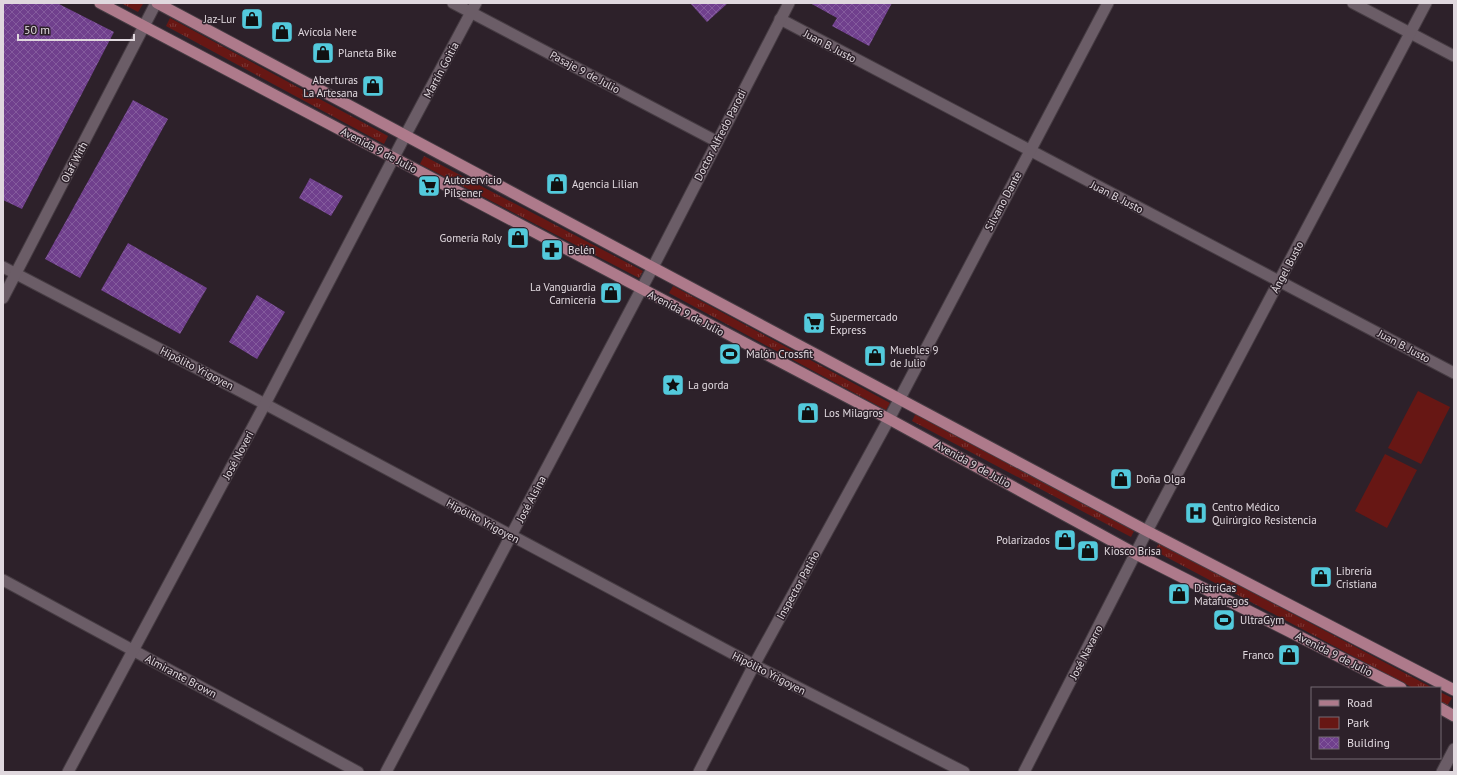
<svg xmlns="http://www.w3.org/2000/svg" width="1457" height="775" font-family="'PT Sans',sans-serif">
	<defs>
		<pattern id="grass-tufts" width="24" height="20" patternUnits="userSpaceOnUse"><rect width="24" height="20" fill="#671714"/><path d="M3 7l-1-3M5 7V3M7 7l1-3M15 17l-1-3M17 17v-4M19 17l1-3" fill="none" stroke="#7c3836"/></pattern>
		<pattern id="building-cross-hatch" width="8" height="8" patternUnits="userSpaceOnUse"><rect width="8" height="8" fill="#70408d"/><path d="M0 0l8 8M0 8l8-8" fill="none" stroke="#845b9d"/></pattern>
	</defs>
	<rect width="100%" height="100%" fill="#2d212a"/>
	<g fill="url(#grass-tufts)">
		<path d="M121 3H142L143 4 138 12Z"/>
		<path d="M170 18 388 136 384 144 166 26Z"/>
		<path d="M424 156 643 271 639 278 420 164Z"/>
		<path d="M673 286 890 403 886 410 669 293Z"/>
		<path d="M916 413 1135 529 1131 537 912 421Z"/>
		<path d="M1159 543 1433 688H1413L1155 551Z"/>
		<path d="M1440 692 1452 698 1447 706 1440 702Z"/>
	</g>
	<g fill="#671714">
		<path d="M1418 391 1450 407 1421 464 1388 448Z"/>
		<path d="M1385 454 1417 470 1387 528 1355 511Z"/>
	</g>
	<g fill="url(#building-cross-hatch)">
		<path d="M3 3H57L114 32 22 209 3 200Z"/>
		<path d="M690 3H728L707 22Z"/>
		<path d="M810 3H892L869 46 832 26 837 18Z"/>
		<path d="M133 100 168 119 80 278 45 259Z"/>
		<path d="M310 178 343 196 331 216 299 198Z"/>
		<path d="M128 243 207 288 180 334 101 290Z"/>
		<path d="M257 295 285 312 257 359 229 342Z"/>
	</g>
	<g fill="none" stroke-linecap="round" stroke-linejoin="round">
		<g stroke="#463c43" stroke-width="13">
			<g id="minor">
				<path d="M453 3 716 141"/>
				<path d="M1353 3 1454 56"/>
				<path d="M780 19C1004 138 1230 254 1454 373"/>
				<path d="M405 136 476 3"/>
				<path d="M3 267 265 404 754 665 964 772"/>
				<path d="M3 298 156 3"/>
				<path d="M3 580 358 772"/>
				<path d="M386 772 652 269 789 3"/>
				<path d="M699 772 754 665 889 419 1108 3"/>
				<path d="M1024 772 1147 531 1426 3"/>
				<path d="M1442 772 1454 749"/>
			</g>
		</g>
		<g stroke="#463c43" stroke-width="13">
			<path id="tertiary" d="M68 772 265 404 405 136"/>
		</g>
		<g stroke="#463c43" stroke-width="13">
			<g id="primary">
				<path d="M100 3 889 419 1136 554 1401 688"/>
				<path d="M157 3 1147 531 1454 690"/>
				<path d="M1440 708 1454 716"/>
			</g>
		</g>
		<use href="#minor" stroke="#6b5d67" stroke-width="11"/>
		<use href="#tertiary" stroke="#6b5d67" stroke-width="11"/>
		<use href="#primary" stroke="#ae7a8b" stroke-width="11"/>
	</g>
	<defs>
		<g id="shop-square" transform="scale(1.15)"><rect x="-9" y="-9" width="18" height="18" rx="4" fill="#53cadc" stroke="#2d212a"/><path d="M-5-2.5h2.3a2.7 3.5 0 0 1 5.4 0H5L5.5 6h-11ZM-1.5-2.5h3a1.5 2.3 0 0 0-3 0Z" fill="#111"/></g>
		<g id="supermarket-square" transform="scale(1.15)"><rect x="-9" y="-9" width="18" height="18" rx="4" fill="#53cadc" stroke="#2d212a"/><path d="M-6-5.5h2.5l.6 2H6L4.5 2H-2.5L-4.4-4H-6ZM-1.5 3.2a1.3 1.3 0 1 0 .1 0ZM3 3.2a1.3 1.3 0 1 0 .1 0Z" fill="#111"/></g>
		<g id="pharmacy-square" transform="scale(1.15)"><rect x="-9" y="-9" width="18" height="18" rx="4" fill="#53cadc" stroke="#2d212a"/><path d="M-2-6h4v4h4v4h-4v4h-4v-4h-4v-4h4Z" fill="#111"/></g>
		<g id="stadium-square" transform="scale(1.15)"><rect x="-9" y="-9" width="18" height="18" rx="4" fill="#53cadc" stroke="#2d212a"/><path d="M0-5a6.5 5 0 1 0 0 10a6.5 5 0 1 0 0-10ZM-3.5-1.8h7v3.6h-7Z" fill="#111"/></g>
		<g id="sight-square" transform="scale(1.15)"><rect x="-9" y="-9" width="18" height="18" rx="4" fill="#53cadc" stroke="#2d212a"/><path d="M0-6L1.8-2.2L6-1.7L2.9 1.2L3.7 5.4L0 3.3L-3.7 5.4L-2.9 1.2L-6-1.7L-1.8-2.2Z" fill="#111"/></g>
		<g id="hospital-square" transform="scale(1.15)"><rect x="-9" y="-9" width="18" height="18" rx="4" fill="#53cadc" stroke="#2d212a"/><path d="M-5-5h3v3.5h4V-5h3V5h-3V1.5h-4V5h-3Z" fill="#111"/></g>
	</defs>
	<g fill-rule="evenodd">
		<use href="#shop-square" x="252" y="19"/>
		<use href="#shop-square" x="282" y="32"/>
		<use href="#shop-square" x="323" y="53"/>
		<use href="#shop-square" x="373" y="86"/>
		<use href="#shop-square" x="557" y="184"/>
		<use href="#supermarket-square" x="429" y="186"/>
		<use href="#shop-square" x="518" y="238"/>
		<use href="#pharmacy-square" x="552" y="250"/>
		<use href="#shop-square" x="611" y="293"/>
		<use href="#supermarket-square" x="814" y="323"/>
		<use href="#stadium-square" x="730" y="354"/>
		<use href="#shop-square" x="875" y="356"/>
		<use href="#sight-square" x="673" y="385"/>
		<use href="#shop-square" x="808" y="413"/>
		<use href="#shop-square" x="1121" y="479"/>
		<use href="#hospital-square" x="1196" y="513"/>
		<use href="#shop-square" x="1065" y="540"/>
		<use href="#shop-square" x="1088" y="551"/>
		<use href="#shop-square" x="1321" y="577"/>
		<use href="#shop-square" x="1179" y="594"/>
		<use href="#stadium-square" x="1224" y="620"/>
		<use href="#shop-square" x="1289" y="655"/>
	</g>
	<g text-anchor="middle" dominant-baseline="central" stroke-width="3" stroke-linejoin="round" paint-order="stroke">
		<g font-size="11" fill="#e0d8de" stroke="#2d212a" text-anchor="start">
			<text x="236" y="19" text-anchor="end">Jaz-Lur</text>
			<text x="298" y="32">Avícola Nere</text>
			<text x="338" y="53">Planeta Bike</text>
			<text x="358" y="80" text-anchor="end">Aberturas<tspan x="358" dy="13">La Artesana</tspan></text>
			<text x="444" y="180">Autoservicio<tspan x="444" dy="13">Pilsener</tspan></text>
			<text x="572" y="184">Agencia Lilian</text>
			<text x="502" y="238" text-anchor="end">Gomería Roly</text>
			<text x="568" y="250">Belén</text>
			<text x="596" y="287" text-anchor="end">La Vanguardia<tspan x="596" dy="13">Carnicería</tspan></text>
			<text x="830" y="317">Supermercado<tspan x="830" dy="13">Express</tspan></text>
			<text x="890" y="350">Muebles 9<tspan x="890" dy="13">de Julio</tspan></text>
			<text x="746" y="354">Malón Crossfit</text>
			<text x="688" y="385">La gorda</text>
			<text x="824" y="413">Los Milagros</text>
			<text x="1136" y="479">Doña Olga</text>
			<text x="1212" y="507">Centro Médico<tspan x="1212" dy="13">Quirúrgico Resistencia</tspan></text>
			<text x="1050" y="540" text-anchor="end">Polarizados</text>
			<text x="1104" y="551">Kiosco Brisa</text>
			<text x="1336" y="571">Librería<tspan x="1336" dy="13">Cristiana</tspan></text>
			<text x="1194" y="588">DistriGas<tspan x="1194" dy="13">Matafuegos</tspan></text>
			<text x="1240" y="620">UltraGym</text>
			<text x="1274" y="655" text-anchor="end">Franco</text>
		</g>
		<g font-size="11" fill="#e0d8de" stroke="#2d212a">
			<text transform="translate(830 46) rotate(28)">Juan B. Justo</text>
			<text transform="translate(441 70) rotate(-62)">Martín Goitía</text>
			<text transform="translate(585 72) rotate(28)">Pasaje 9 de Julio</text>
			<text transform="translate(720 135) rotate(-63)">Doctor Alfredo Parodi</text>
			<text transform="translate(379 150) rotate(28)">Avenida 9 de Julio</text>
			<text transform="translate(74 162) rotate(-62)">Olaf With</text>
			<text transform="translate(1117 197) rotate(27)">Juan B. Justo</text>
			<text transform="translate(1003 201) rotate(-62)">Silvano Dante</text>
			<text transform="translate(1287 267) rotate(-62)">Ángel Busto</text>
			<text transform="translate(686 313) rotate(28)">Avenida 9 de Julio</text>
			<text transform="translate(1404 346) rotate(28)">Juan B. Justo</text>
			<text transform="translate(197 368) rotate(27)">Hipólito Yrigoyen</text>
			<text transform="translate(238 455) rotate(-62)">José Noveri</text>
			<text transform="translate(973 464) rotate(29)">Avenida 9 de Julio</text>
			<text transform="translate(531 499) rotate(-62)">José Alsina</text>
			<text transform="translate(483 521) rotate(28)">Hipólito Yrigoyen</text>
			<text transform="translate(798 585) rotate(-61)">Inspector Patiño</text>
			<text transform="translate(1086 652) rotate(-63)">José Navarro</text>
			<text transform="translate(1334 654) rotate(27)">Avenida 9 de Julio</text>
			<text transform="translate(769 673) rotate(27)">Hipólito Yrigoyen</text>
			<text transform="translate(181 676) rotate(28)">Almirante Brown</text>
		</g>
	</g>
	<rect width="1457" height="775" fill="none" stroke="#e0d8de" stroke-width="8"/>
	<rect x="1311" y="687" width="130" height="72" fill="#2d212a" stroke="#756a72"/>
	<rect x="1319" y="700" width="20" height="6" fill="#ae7a8b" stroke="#756a72"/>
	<text x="1347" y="707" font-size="12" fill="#e0d8de">Road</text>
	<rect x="1319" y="717" width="20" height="12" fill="#671714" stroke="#756a72"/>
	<text x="1347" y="727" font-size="12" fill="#e0d8de">Park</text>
	<rect x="1319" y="737" width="20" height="12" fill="url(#building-cross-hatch)" stroke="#756a72"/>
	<text x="1347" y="747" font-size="12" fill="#e0d8de">Building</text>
	<path d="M18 34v6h116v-6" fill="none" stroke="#e0d8de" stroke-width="2"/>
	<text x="24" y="34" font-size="12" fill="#e0d8de" stroke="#2d212a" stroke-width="3" paint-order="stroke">50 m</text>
</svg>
